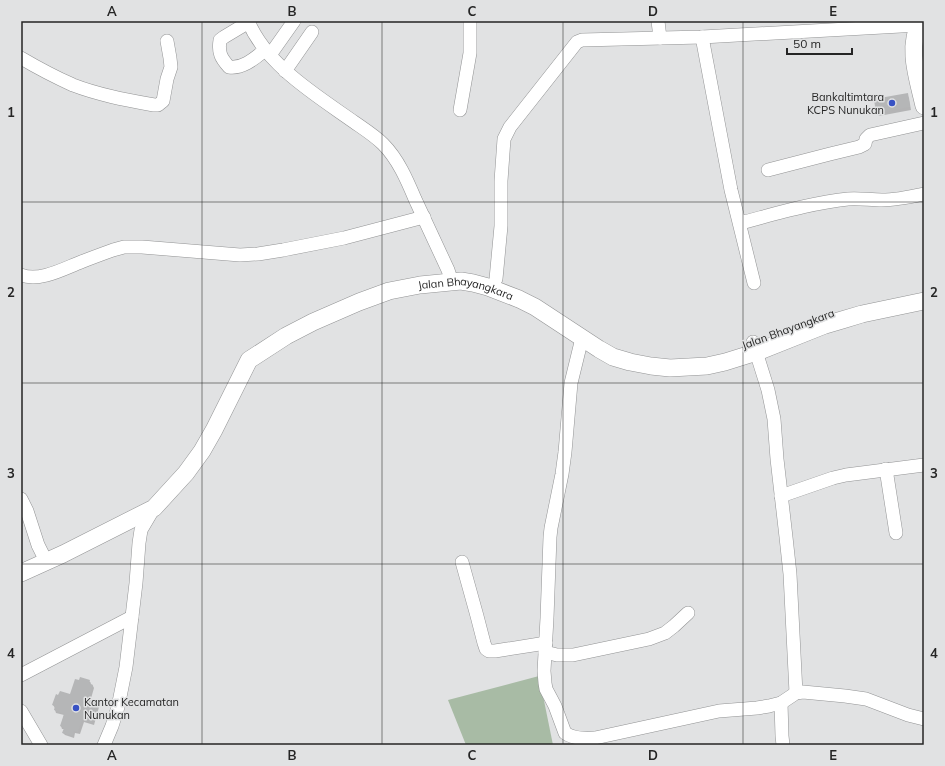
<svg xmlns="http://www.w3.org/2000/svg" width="945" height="766" font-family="Mulish,sans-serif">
	<rect width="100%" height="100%" fill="#e1e2e3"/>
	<path fill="#a8bba5" d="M539 676 553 745H466L448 700Z"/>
	<g fill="#0003">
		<path d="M907 94 909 98 911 110 879 116 877 112Z"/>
		<path d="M89 681 91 683 90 685 93 686 94 688 90 702 98 704 99 707 94 725 84 722 80 734 75 733 74 738 65 735 63 733 65 729H62L61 726 64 715 56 713 55 710V708L53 705 70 695Z"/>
	</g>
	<g fill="#b5b6b7">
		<path d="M908 93 910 107 876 113 874 99Z"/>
		<path d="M80 677 90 680 89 683 93 685 89 700 99 703 92 723 82 720 78 732 74 731 73 736 62 733 64 728 60 726 64 714 54 710 55 706 52 705 56 694 58 695 60 691 70 694 75 679 79 680Z"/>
	</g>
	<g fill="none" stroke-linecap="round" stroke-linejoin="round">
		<g stroke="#929394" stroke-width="14">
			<g id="minor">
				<path d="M248 21C267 66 316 95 354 122 364 129 375 136 383 144 398 159 407 180 415 199 426 223 437 246 448 270L452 282"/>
				<path d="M658 21 660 38"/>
				<path d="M249 22 224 37 220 40C218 53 221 58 229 67 243 69 255 58 265 50"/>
				<path d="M702 37 731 190 754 283"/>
				<path d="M270 55 294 21"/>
				<path d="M21 58C38 68 55 77 73 85 99 95 127 100 154 105H158L163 101 167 79 171 67 170 58 167 41"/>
				<path d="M285 71 312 32"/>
				<path d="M460 110 470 53V21"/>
				<path d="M768 170 830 154 859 147 865 144 866 139 870 135 924 123"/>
				<path d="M740 223C775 214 811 203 848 199 859 198 870 200 882 200 896 200 910 197 924 194"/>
				<path d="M21 275C40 282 63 269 81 262 91 258 102 254 113 250L124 247H142L240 255 258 254 283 250 344 238 424 217"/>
				<path d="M496 279 501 226V181L504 139 510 127 577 42 582 40 702 37 919 25"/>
				<path d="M582 338 571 383 565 452 562 474 551 528 550 537 547 618 544 671 545 683 546 689 555 706 565 733C574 739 584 739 595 738L719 711 757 708 769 706 781 703 796 693 803 692 845 696 866 699 908 715 924 719"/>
				<path d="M753 342 768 390 774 419 777 459 786 537 790 574 796 693"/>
				<path d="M886 469 896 533"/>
				<path d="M781 496 833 478 846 475 924 465"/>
				<path d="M21 499 27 511 38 545 46 561"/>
				<path d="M462 562 477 616 484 643 486 649 489 651H495L546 643"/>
				<path d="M545 652 557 655H573L649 639 665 633 674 626 688 613"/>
				<path d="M21 675 132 617"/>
				<path d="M781 703 782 736 783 745"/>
				<path d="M21 711 41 745"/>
				<path d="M104 745 112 726 118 707 126 667 136 583 139 543 141 530 154 508"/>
			</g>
		</g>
		<g stroke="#929394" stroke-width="18">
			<g id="major">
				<path d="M921 21C906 47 918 79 924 106"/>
				<path id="s1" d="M21 573 63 554 154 508 186 473 202 451 214 430 249 360 286 336 313 322 359 302 389 291 420 285 461 281 473 283 488 287 519 299 535 307 599 349 613 357 630 362 651 366 670 368 707 366 725 362 757 352 825 325 842 320 862 314 924 301"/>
			</g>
		</g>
		<use href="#minor" stroke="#fff" stroke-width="13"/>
		<use href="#major" stroke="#fff" stroke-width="17"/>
	</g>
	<path fill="none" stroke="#252525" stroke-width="1" stroke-opacity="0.55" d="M202 21V745M382 21V745M563 21V745M743 21V745M21 202H924M21 383H924M21 564H924"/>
	<g fill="#3852c4" stroke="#e1e2e3" stroke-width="1.5">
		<circle cx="892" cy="103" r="4"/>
		<circle cx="76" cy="708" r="4"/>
	</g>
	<g text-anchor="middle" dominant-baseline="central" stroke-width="3" stroke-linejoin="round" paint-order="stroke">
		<g font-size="11" fill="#252525" stroke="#e1e2e3" text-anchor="end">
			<text x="884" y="97">Bankaltimtara<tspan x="884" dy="13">KCPS Nunukan</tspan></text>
			<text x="84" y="702" text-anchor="start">Kantor Kecamatan<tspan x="84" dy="13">Nunukan</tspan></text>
		</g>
		<g font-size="11" fill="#252525" stroke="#e1e2e3">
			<text stroke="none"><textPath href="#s1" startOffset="560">Jalan Bhayangkara</textPath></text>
			<text transform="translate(788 329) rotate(-20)">Jalan Bhayangkara</text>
		</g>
	</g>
	<rect width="945" height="766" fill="none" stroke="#e1e2e3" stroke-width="44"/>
	<path d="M787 48v6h65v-6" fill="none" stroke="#252525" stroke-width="2"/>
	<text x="793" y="48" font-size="12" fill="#252525" stroke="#e1e2e3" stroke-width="3" paint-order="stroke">50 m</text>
	<rect x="22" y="22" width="901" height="722" fill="none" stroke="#252525" stroke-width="1.5"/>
	<g font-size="13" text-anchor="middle" font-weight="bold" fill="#252525">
		<text x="112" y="16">A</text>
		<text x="292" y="16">B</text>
		<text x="472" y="16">C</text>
		<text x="653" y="16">D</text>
		<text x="833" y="16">E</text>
		<text x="11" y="117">1</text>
		<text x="934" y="117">1</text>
		<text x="11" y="297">2</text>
		<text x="934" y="297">2</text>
		<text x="11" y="478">3</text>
		<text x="934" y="478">3</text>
		<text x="11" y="658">4</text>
		<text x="934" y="658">4</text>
		<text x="112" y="760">A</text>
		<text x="292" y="760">B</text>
		<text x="472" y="760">C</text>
		<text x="653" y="760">D</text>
		<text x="833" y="760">E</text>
	</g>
</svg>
